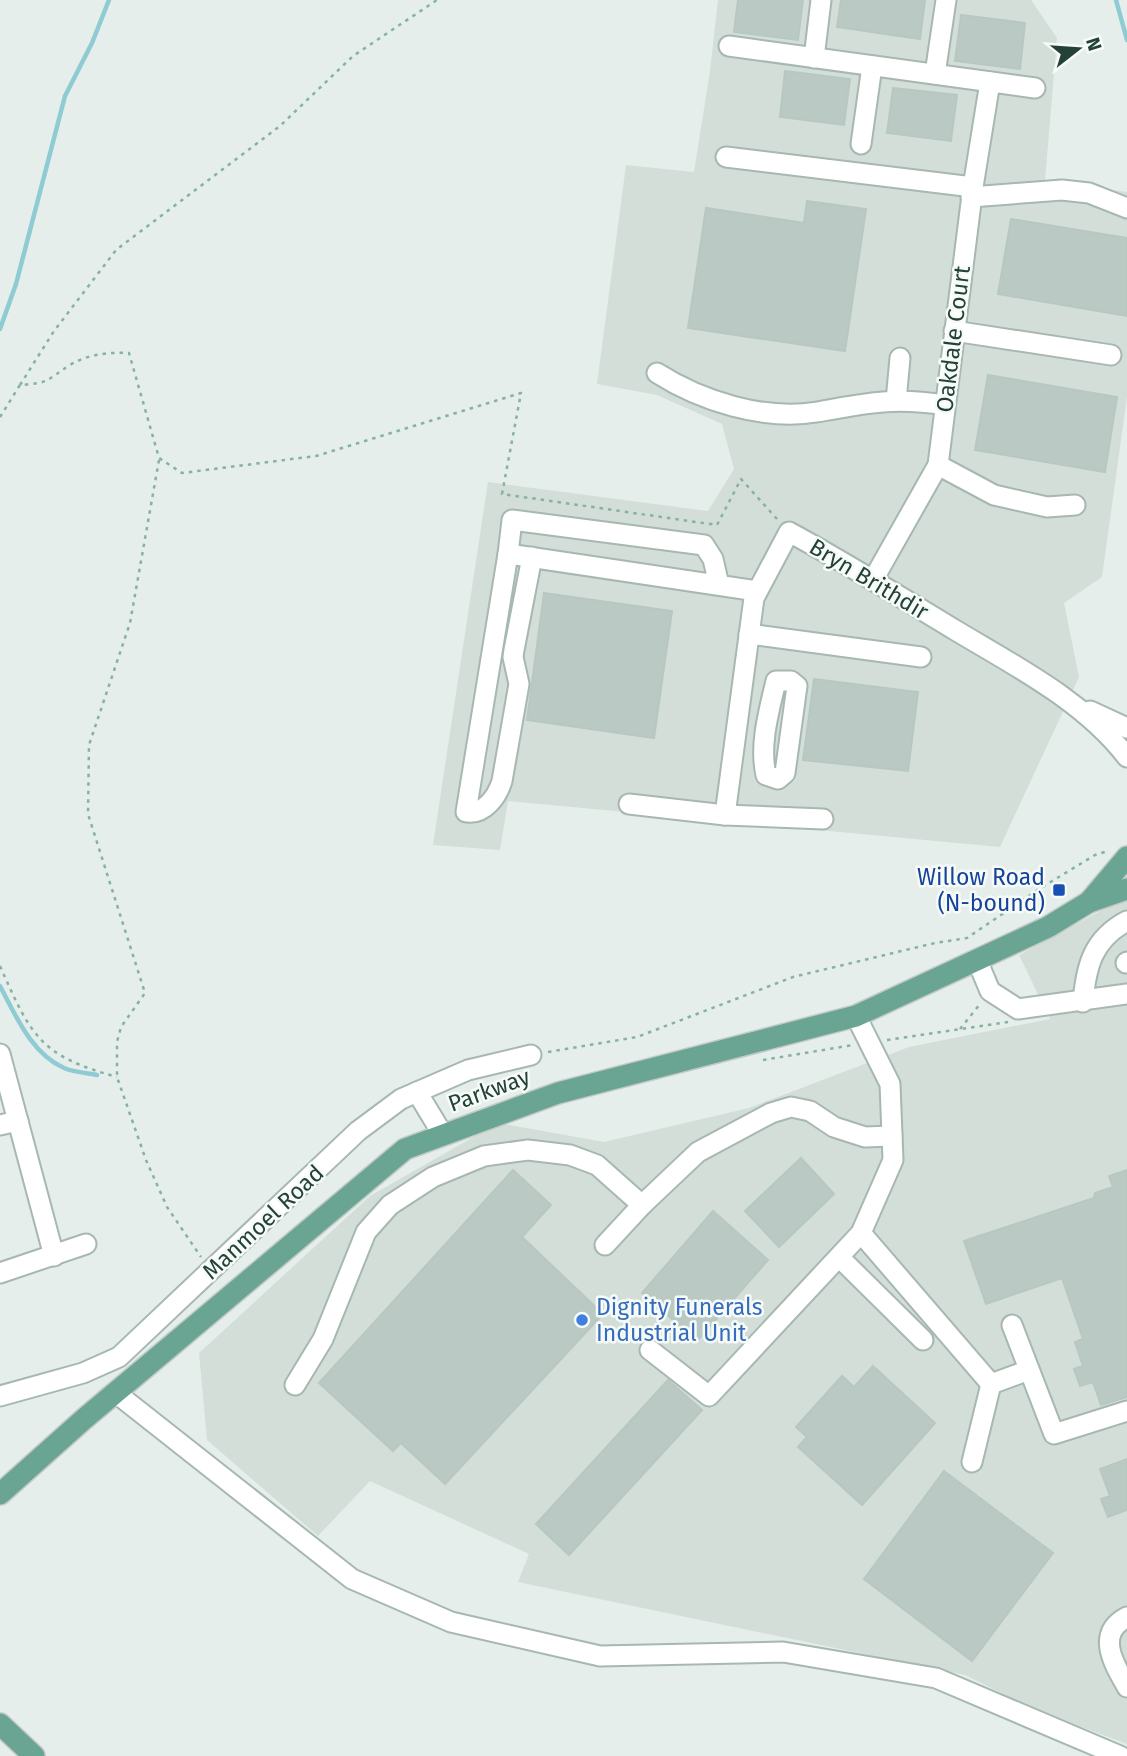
<svg xmlns="http://www.w3.org/2000/svg" width="1127" height="1756" font-family="'Fira Sans',sans-serif">
	<rect width="100%" height="100%" fill="#e5eeea"/>
	<g fill="#d3ded9">
		<path d="M718 0H1031L1057 38 1045 180 1127 192V397L1102 577 1064 603 1079 677 1000 847 508 801 500 850 433 845 488 482 708 511 734 469 722 424 657 395 597 384 626 165 694 172 710 71Z"/>
		<path d="M1127 901V1744L1036 1710 965 1675 518 1582 529 1554 370 1481 318 1536 207 1440 199 1353 370 1196 498 1123 604 1142 749 1108 909 1047 1050 1019 1019 955 1117 902Z"/>
	</g>
	<g fill="none" stroke-linecap="round" stroke-linejoin="round">
		<g stroke="#8ecbd3" stroke-width="4.5">
			<path d="M1116 0 1127 40"/>
			<path d="M0 329 16 284 65 96 92 43 109 0"/>
			<path d="M0 986C16 1016 31 1053 64 1068 73 1072 86 1073 97 1075"/>
		</g>
	</g>
	<g fill="#bac9c3" stroke="#b7c8c1" stroke-width="2">
		<path d="M738 0H803L798 40 734 32Z"/>
		<path d="M841 0H925L920 39 837 27Z"/>
		<path d="M961 15 1025 23 1020 69 955 61Z"/>
		<path d="M785 71 850 79 844 125 780 117Z"/>
		<path d="M893 88 957 95 951 141 887 133Z"/>
		<path d="M807 201 866 209 845 351 688 328 706 208 804 223Z"/>
		<path d="M1011 219 1127 238V316L998 294Z"/>
		<path d="M988 375 1117 397 1105 472 975 450Z"/>
		<path d="M544 593 672 611 654 738 527 720Z"/>
		<path d="M814 679 918 692 908 771 803 760Z"/>
		<path d="M801 1158 834 1194 779 1247 745 1211Z"/>
		<path d="M513 1170 551 1205 522 1237 603 1314 445 1484 401 1443 393 1451 319 1383Z"/>
		<path d="M1127 1170V1397L1101 1405 1093 1382 1080 1386 1074 1369 1083 1366 1075 1342 1083 1339 1062 1278 986 1304 964 1241 1094 1198 1095 1193 1113 1187 1109 1176Z"/>
		<path d="M713 1211 768 1260 697 1341 642 1293Z"/>
		<path d="M873 1366 935 1423 862 1505 798 1447 807 1437 796 1427 842 1376 854 1387Z"/>
		<path d="M668 1380 702 1410 569 1555 536 1524Z"/>
		<path d="M1127 1459V1510L1108 1517 1101 1499 1110 1496 1100 1469Z"/>
		<path d="M944 1471 1053 1553 972 1661 864 1579Z"/>
	</g>
	<g fill="none" stroke-linecap="round" stroke-linejoin="round">
		<g stroke="#a7b7b1" stroke-width="23">
			<g id="minor">
				<path d="M729 46 1035 88"/>
				<path d="M814 58 821 0"/>
				<path d="M935 74 946 0"/>
				<path d="M861 144 872 66"/>
				<path d="M726 157 973 187"/>
				<path d="M971 197 1062 190 1089 193 1127 208"/>
				<path d="M954 331 1111 355"/>
				<path d="M657 373C701 401 764 421 817 412 866 403 894 397 945 405"/>
				<path d="M896 401 900 358"/>
				<path d="M938 465 994 495 1047 507 1075 505"/>
				<path d="M508 554 466 812C484 815 497 797 502 781L519 684 513 657 514 650 532 557"/>
				<path d="M873 580 938 465 973 187 990 82"/>
				<path d="M719 585 713 559 704 545 512 520 508 554 757 591"/>
				<path d="M749 634 921 657"/>
				<path d="M776 681H791L797 686 785 773 778 779 766 775C759 745 769 711 776 681Z"/>
				<path d="M1090 711 1127 728"/>
				<path d="M629 804 725 815 754 598 789 532C845 562 900 597 955 630 1015 666 1084 701 1127 757"/>
				<path d="M725 815 823 819"/>
				<path d="M977 960 990 991 1018 1009 1127 994"/>
				<path d="M1126 963 1127 962"/>
				<path d="M1083 1002C1086 966 1093 939 1127 921"/>
				<path d="M0 1054 54 1256"/>
				<path d="M417 1092 443 1135"/>
				<path d="M0 1125 18 1121"/>
				<path d="M861 1233 991 1384"/>
				<path d="M605 1245 642 1205"/>
				<path d="M839 1257 923 1340"/>
				<path d="M0 1273 86 1244"/>
				<path d="M1012 1325 1054 1434 1127 1411"/>
				<path d="M650 1350 709 1396 861 1233 893 1160 890 1084 856 1016"/>
				<path d="M295 1385 323 1339 366 1232 390 1205 433 1177 484 1156 528 1150 570 1155 597 1165 642 1205 698 1152 771 1113 791 1107 810 1111 834 1127 865 1137 892 1136"/>
				<path d="M116 1393 352 1579 451 1622 600 1656 783 1652 936 1678 1120 1756"/>
				<path d="M0 1396 83 1373 119 1357 358 1131 401 1099 468 1070 531 1055"/>
				<path d="M972 1462 991 1384 1029 1370"/>
				<path d="M1127 1617C1095 1634 1114 1664 1127 1687"/>
			</g>
		</g>
		<g stroke="#c2cac7" stroke-width="24">
			<g id="major">
				<path d="M1089 902 1127 857"/>
				<path d="M0 1494 84 1419 405 1149 558 1093 856 1016 1048 927 1089 902 1127 889"/>
				<path d="M0 1724 34 1756"/>
			</g>
		</g>
		<g stroke="#86b2a3" stroke-width="2.5" stroke-dasharray="3.5 5" stroke-linecap="butt">
			<path d="M20 385 54 331 116 250 280 126 353 56 437 0"/>
			<path d="M0 417 20 385C51 383 46 380 70 365 88 354 109 352 129 353L159 458 182 473 316 456 521 393 502 494 717 525 741 479 777 519"/>
			<path d="M159 460 130 623 89 745 88 814 145 993 121 1027 117 1042V1077L146 1160 167 1207 201 1257"/>
			<path d="M0 966C31 1036 40 1056 117 1077"/>
			<path d="M960 1029 980 1004"/>
			<path d="M887 1040 1008 1022"/>
			<path d="M548 1052 637 1037 793 977 935 943 967 938 1039 889 1095 855 1108 851"/>
			<path d="M763 1060 853 1045"/>
		</g>
		<use href="#minor" stroke="#fff" stroke-width="19"/>
		<use href="#major" stroke="#6aa493" stroke-width="21"/>
	</g>
	<rect fill="#1a4fb4" stroke="#f6fbf8" stroke-width="2.5" x="1052" y="883" width="14" height="14" rx="3.5"/>
	<circle fill="#3f7fe0" stroke="#f6fbf8" stroke-width="2.5" cx="582" cy="1320" r="7"/>
	<g text-anchor="middle" dominant-baseline="central" stroke-width="5" stroke-linejoin="round" paint-order="stroke">
		<g font-size="23" fill="#244138" stroke="#f6fbf8">
			<text transform="translate(953 339) rotate(-83)">Oakdale Court</text>
			<text transform="translate(869 579) rotate(31)">Bryn Brithdir</text>
			<text transform="translate(489 1090) rotate(-20)">Parkway</text>
			<text transform="translate(263 1222) rotate(-43)">Manmoel Road</text>
		</g>
		<g font-size="23" fill="#164399" stroke="#f6fbf8" text-anchor="end">
			<text x="1045" y="877">Willow Road<tspan x="1045" dy="26">(N-bound)</tspan></text>
		</g>
		<g font-size="23" fill="#366cbe" stroke="#f6fbf8" text-anchor="start">
			<text x="596" y="1307">Dignity Funerals<tspan x="596" dy="26">Industrial Unit</tspan></text>
		</g>
	</g>
	<g transform="translate(1078 49) rotate(73)" stroke="#f6fbf8" stroke-width="5" paint-order="stroke">
	<path d="M0-5L12 26L0 18L-12 26Z" fill="#244138"/>
	<text y="-10" font-size="19" font-weight="bold" text-anchor="middle" fill="#244138">N</text>
	</g>
</svg>
